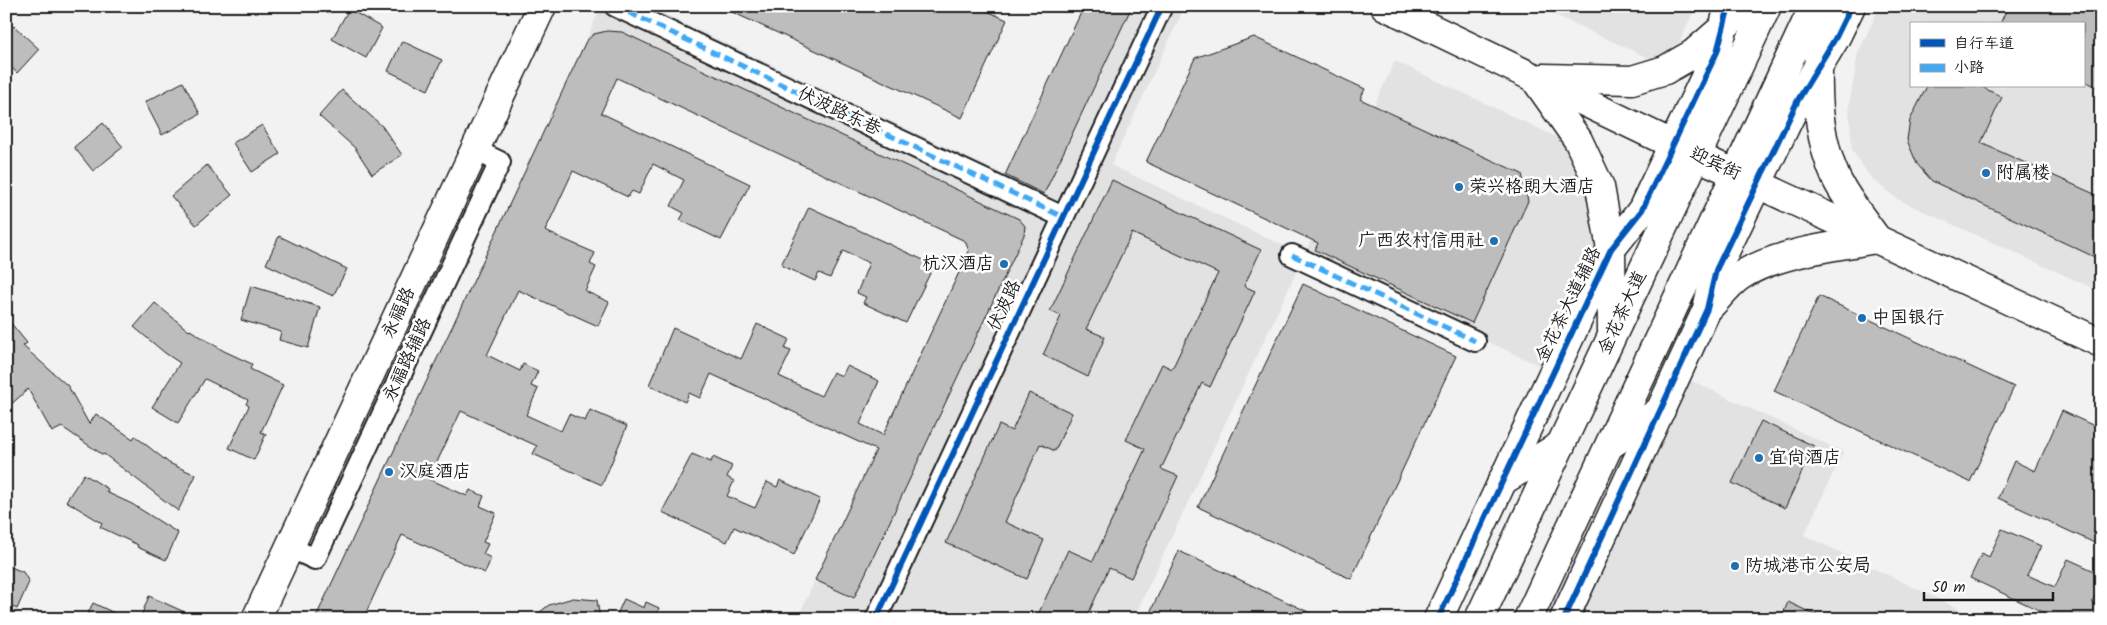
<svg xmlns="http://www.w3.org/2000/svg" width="2107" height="625" font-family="Kalam,'LXGW WenKai TC',sans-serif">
	<rect width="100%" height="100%" fill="#f2f2f2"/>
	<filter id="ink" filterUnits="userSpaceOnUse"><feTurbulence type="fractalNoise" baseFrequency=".02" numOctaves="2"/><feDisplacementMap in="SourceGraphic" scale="10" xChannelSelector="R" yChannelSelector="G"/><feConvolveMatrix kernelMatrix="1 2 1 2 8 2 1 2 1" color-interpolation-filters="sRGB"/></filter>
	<g filter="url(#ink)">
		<g fill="#e2e2e2" fill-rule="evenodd">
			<path d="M601 6H647L1005 175 1084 6H1185L1111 165 1304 255 1395 61 1563 140 1592 188 1599 245 1542 367 1304 256 1133 619H797L991 206 622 32 607 31 594 34 586 41Z"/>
			<path d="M1535 6H1696L1668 67Z"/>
			<path d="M1880 6H2101V292L1897 199 1870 177 1852 150 1849 106 1858 53ZM1911 24H2083V86H1911Z"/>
			<path d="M1688 379 1843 452 1804 535 1980 619H1576Z"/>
		</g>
		<g fill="#bdbdbd" stroke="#1c1c1c">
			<path d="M719 6H976L1007 20 962 118Z"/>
			<path d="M1084 6H1132L1044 194 1005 175Z"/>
			<path d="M2008 6H2101V89L2083 80V24H2000Z"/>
			<path d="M349 9 382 28 366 58 332 39Z"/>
			<path d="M14 26 39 49 17 73 6 62V35Z"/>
			<path d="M607 31 622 32 1019 219 1025 226 1024 235 854 598 815 580 876 450 711 374 700 398 689 393 685 402 649 385 673 328 741 359 757 324 789 339 785 349 791 351 779 376 794 383 821 396 833 372 842 376 847 366 879 381 860 424 883 435 969 251 965 241 617 78 601 113 750 184 721 240 680 220 684 213 671 206 684 180 653 164 639 194 632 191 628 197 573 171 545 231 595 253 590 264 596 267 585 291 609 302 598 326 518 290 487 355 520 371 523 364 538 371 531 386 538 389 526 415 561 431 569 414 585 421 590 410 627 426 602 485 533 454 537 446 461 411 429 479 467 496 470 490 484 496 480 506 496 513 483 542 488 544 483 554 491 558 485 573 402 535 363 619H315L586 41 594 34Z"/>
			<path d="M1254 37 1365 89 1360 99 1522 174 1528 201 1472 323 1315 250 1318 243 1146 162 1195 58Z"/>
			<path d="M402 41 442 60 428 90 388 71Z"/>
			<path d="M183 82 200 114 162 135 145 102Z"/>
			<path d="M1927 86H1980L2002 97 1981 143 2101 197V260L1932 181 1917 164 1907 140 1910 120Z"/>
			<path d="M342 90 382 126 402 155 372 174 355 148 319 116Z"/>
			<path d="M103 123 123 147 93 171 74 147Z"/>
			<path d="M262 125 280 154 252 172 233 143Z"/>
			<path d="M207 165 232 195 196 225 171 196Z"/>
			<path d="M1112 180 1261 250 1244 286 1255 291 1210 387 1202 383 1161 469 1178 476 1131 578 1109 568 1086 619H1036L1068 550 1093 561 1145 449 1126 440 1162 364 1172 369 1218 273 1132 233 1086 329 1105 337 1088 377 1043 355 1061 316 1050 311Z"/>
			<path d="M809 207 934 265 906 323 863 303 866 297 857 293 869 263 843 251 830 278 819 273 815 281 781 265Z"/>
			<path d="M279 236 347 269 333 296 266 264Z"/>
			<path d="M1303 284 1456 356 1351 579 1198 507Z"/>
			<path d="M251 286 320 307 308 348 279 340 281 332 241 320Z"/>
			<path d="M1819 296 2014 387 1970 482 1774 391Z"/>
			<path d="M155 303 189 331 190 330 224 351 252 364 250 369 283 385 261 432 266 434 254 460 229 448 249 406 246 404 248 400 205 379 178 423 152 407 180 363 165 353 134 327Z"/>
			<path d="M6 317 27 343 23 346 68 386 89 424 96 414 133 439 135 436 169 463 196 475 178 511 104 454 103 455 62 427 52 432 28 389 6 409Z"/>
			<path d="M1029 393 1072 413 1055 451 1040 444 1005 522 1044 540 1027 579 946 543 999 425 1012 431Z"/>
			<path d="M2062 411 2101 429V546L1998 498 2014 461 2035 471Z"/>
			<path d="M1761 421 1814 446 1785 508 1732 483Z"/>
			<path d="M692 454 711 462 713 457 732 466 727 477 734 481 727 496 755 508 767 482 777 487 780 480 820 499 794 555 734 527 727 542 662 512Z"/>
			<path d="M84 474 108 489 106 492 132 504 178 533 166 560 137 547 138 545 100 527 102 523 66 501Z"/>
			<path d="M2002 529 2041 546 2027 575 2055 587 2068 559 2101 574V583L2092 602 2101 606 2095 619H2058L1970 578 1982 553 1989 557Z"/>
			<path d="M1179 551 1323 619H1147Z"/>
			<path d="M6 565 23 572 29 582 17 609 6 604Z"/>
			<path d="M149 596 200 619H140Z"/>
			<path d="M573 598 597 600 600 619H531L549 605Z"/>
			<path d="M624 599 644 608 646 602 659 608 657 614 668 619H615Z"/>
			<path d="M1788 602 1824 619H1781Z"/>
			<path d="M93 603 127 619H85Z"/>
		</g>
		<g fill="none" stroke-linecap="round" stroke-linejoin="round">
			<g stroke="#1c1c1c" stroke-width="24">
				<g id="street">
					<path d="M615 6 1063 217"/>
					<path d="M1292 255 1475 341"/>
					<path d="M289 547 315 559 500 162 475 150"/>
					<path d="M876 619 1162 6"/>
				</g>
			</g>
			<g stroke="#1c1c1c" stroke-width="31">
				<g id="secondary">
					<path d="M1385 6 1697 156 2101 343"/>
					<path d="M1818 68C1817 106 1820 142 1836 178 1846 199 1863 219 1877 239"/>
					<path d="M1543 78 1632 80 1665 70 1693 54 1724 27"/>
					<path d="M1535 79 1578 140 1600 187 1611 249"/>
					<path d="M1707 309C1718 299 1728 284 1740 276 1775 253 1835 246 1877 239"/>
					<path d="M256 619 542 6"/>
					<path d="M1438 619 1611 249 1642 210 1648 197 1717 52 1729 6"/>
					<path d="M1564 619 1707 309 1716 270 1798 100 1836 37 1851 6"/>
				</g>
			</g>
			<g stroke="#1c1c1c" stroke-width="31">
				<g id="primary">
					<path d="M1724 27 1744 6"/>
					<path d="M1818 68 1824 6"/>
					<path d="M1611 249 1612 330"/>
					<path d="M1610 445 1661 410"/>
					<path d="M1502 481 1561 445"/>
					<path d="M1479 619 1767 6"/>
					<path d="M1528 619 1814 6"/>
				</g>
			</g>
			<use href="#street" stroke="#fff" stroke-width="20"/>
			<use href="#secondary" stroke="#fff" stroke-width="28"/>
			<use href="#primary" stroke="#fff" stroke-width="28"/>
			<g stroke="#3fa9f5" stroke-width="5" stroke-dasharray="10 5" stroke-linecap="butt">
				<path d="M615 6 1063 217"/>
				<path d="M1292 255 1475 341"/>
			</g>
			<g stroke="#fff" stroke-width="9">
				<g id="cycleway">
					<path d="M876 619 1162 6"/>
					<path d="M1438 619 1611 249 1642 210 1648 197 1717 52 1729 6"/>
					<path d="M1564 619 1707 309 1716 270 1798 100 1836 37 1851 6"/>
				</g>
			</g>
			<use href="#cycleway" stroke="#0057b8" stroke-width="6"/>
		</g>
	</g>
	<g fill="#1f6fb2" stroke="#fff" stroke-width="2">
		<circle cx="1986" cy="173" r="5"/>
		<circle cx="1459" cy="187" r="5"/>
		<circle cx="1494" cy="241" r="5"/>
		<circle cx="1004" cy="264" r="5"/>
		<circle cx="1862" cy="318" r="5"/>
		<circle cx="1759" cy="458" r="5"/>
		<circle cx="389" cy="472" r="5"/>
		<circle cx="1735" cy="566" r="5"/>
	</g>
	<g text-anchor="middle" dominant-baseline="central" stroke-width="5" stroke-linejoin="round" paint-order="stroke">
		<g font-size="18" fill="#1c1c1c" stroke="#fff">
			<text transform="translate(839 112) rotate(25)">伏波路东巷</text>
			<text transform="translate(1715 164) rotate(25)">迎宾街</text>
			<text transform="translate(1569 305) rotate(-64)">金花茶大道辅路</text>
			<text transform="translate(1005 306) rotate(-65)">伏波路</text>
			<text transform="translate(399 313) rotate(-65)">永福路</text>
			<text transform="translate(1623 313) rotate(-65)">金花茶大道</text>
			<text transform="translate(408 360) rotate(-65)">永福路辅路</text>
		</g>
		<g font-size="18" fill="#1c1c1c" stroke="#fff" text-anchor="start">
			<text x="1996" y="173">附属楼</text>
			<text x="1469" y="187">荣兴格朗大酒店</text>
			<text x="1484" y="241" text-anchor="end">广西农村信用社</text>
			<text x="994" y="264" text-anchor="end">杭汉酒店</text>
			<text x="1872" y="318">中国银行</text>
			<text x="1769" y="458">宜尚酒店</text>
			<text x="399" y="472">汉庭酒店</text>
			<text x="1745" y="566">防城港市公安局</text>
		</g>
	</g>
	<rect width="2107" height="625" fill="none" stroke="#fff" stroke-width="25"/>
	<rect x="12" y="12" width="2082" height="600" fill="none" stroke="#1c1c1c" stroke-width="2" filter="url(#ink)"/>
	<rect x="1910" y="22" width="175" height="65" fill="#ffffff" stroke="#a4a4a4"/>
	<rect x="1920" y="39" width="25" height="8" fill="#0057b8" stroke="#a4a4a4"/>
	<text x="1954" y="48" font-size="15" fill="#1c1c1c">自行车道</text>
	<rect x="1920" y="64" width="25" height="8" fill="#3fa9f5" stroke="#a4a4a4"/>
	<text x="1954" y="72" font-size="15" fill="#1c1c1c">小路</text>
	<path d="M1924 592v8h129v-8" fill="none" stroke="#1c1c1c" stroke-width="2.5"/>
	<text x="1932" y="592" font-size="15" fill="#1c1c1c" stroke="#ffffff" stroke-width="4" paint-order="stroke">50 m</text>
</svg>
